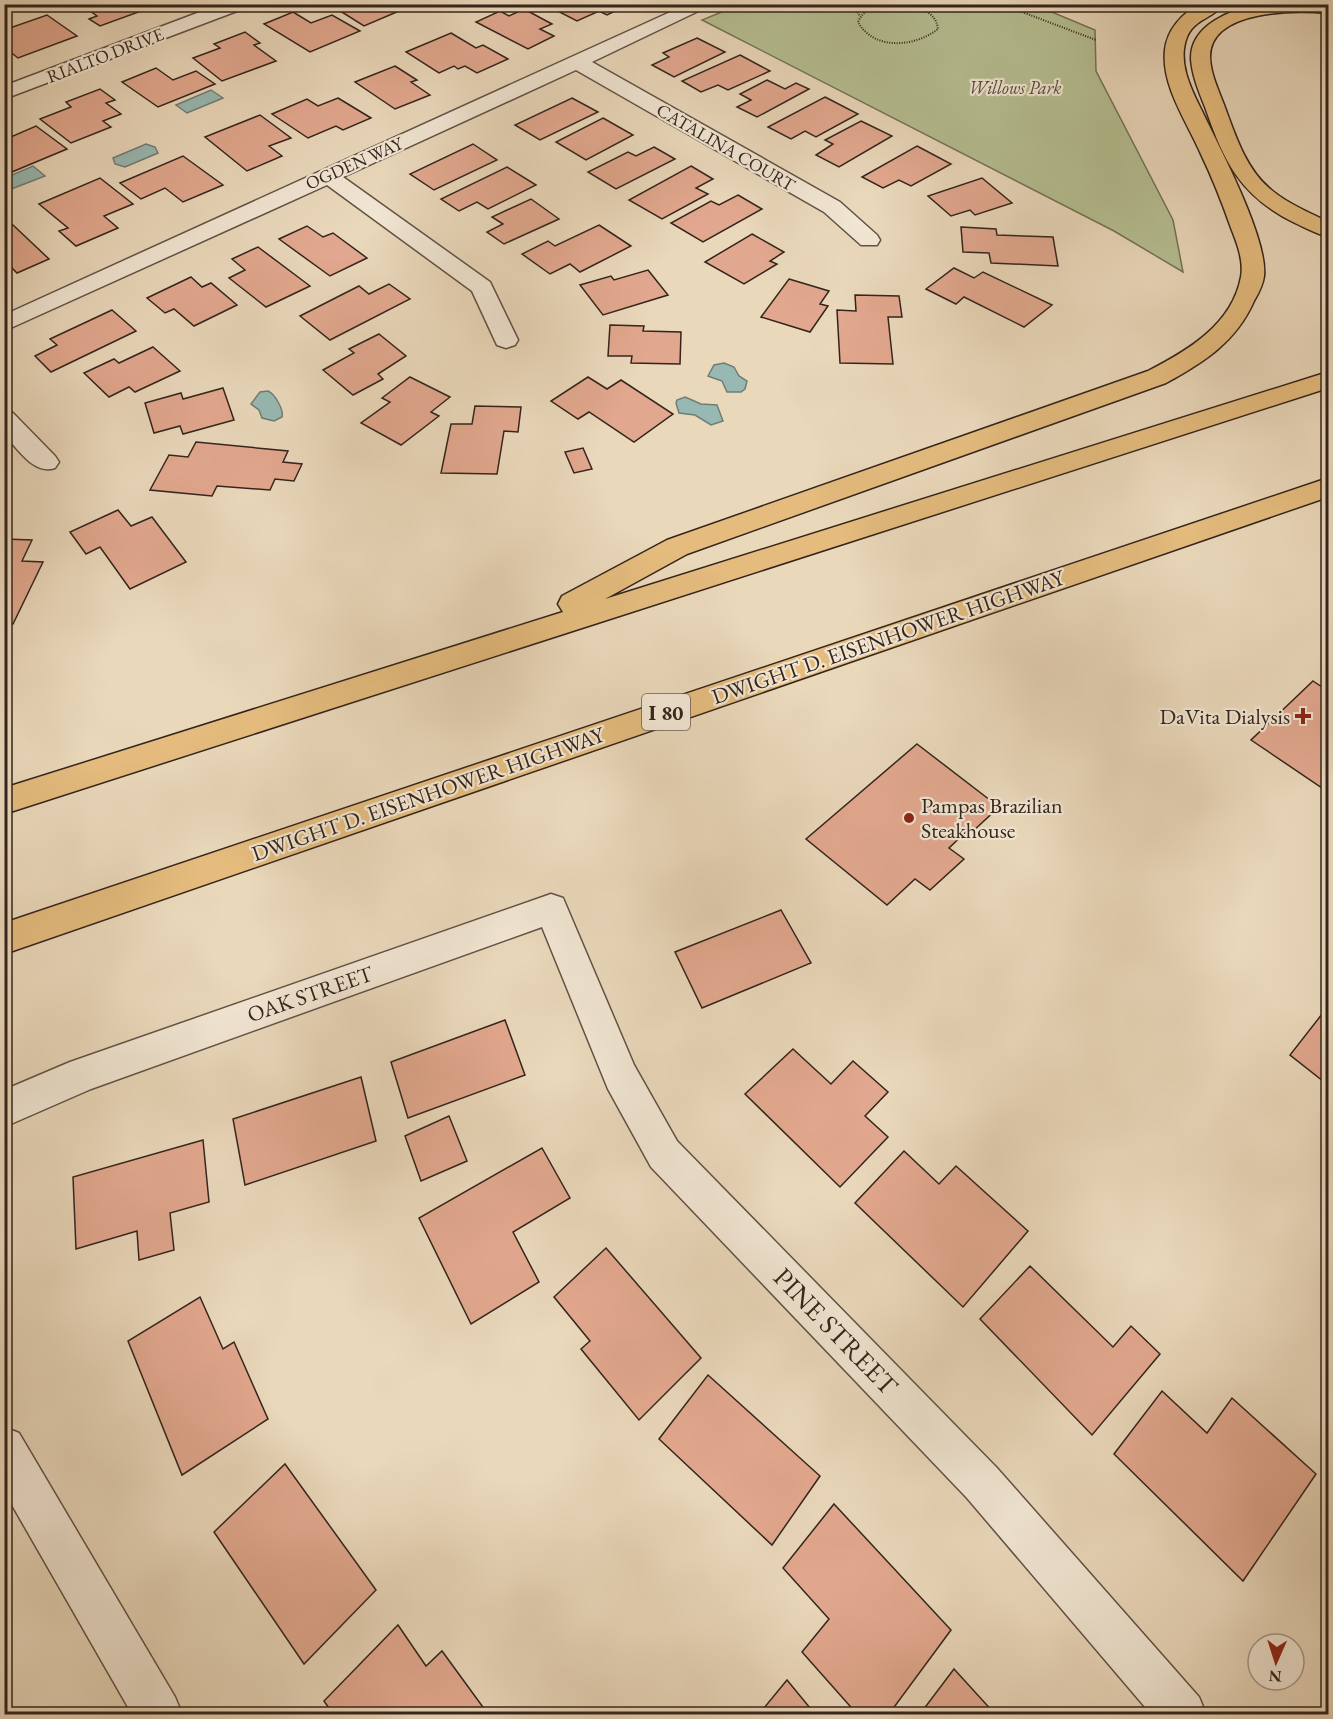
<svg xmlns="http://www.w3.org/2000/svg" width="1333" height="1719" font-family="'EB Garamond',serif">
	<rect width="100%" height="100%" fill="#ead8bb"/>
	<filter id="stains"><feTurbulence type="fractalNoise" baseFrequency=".00333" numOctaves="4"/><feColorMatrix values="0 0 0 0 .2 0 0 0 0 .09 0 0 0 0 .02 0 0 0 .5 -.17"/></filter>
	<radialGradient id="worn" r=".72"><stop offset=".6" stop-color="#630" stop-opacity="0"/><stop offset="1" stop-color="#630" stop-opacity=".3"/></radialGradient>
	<path fill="#b5bf92" stroke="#747257" stroke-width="1.5" d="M741 4 1035 5 1095 30 1096 71 1173 220 1183 272 1114 231 702 20Z"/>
	<g fill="#98b9b3" stroke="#707d77" stroke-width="1.5">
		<path d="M211 90 223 98 187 113 176 105Z"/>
		<path d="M146 144 155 147 158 153 125 167 115 164 113 158Z"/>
		<path d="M33 166 45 176 9 190 5 188V178Z"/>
		<path d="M724 363 734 367 739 376 747 381 745 389 741 392H727L722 381 708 376 714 365Z"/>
		<path d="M268 391C275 394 284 410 282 417L274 421 262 418 259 410 251 404 260 392Z"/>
		<path d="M685 397 701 404 717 405 723 421 711 425 695 415 679 413 676 403 677 400Z"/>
	</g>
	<g fill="#e2a88f" stroke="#33241c" stroke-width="1.5">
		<path d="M96 4H153L155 6 100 26 89 19 97 16 86 8Z"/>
		<path d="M400 4 406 8 364 26 337 9 348 4Z"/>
		<path d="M544 4H630L607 15 599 11 577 21Z"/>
		<path d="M524 9 552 24 540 29 554 36 528 49 476 22 500 11 509 16Z"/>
		<path d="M293 12 311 23 332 15 360 31 310 52 264 24Z"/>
		<path d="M47 15 77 36 18 58 4 47V30Z"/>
		<path d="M245 32 260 43 254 45 276 61 222 81 193 58 220 48 214 44Z"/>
		<path d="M451 33 476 48 483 45 508 59 477 73 465 66 458 69 454 66 439 73 406 52Z"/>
		<path d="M697 38 725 52 674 77 652 65 669 57 663 53Z"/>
		<path d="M740 55 770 71 728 90 718 85 701 92 682 81Z"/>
		<path d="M395 66 417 80 411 82 430 95 395 109 355 82Z"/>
		<path d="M156 68 173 80 196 71 215 84 158 107 122 82Z"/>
		<path d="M767 80 785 89 796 83 809 89 757 117 737 107 751 100 740 94Z"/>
		<path d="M100 89 115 100 106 103 121 114 103 121 111 127 71 143 40 119 71 107 66 102Z"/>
		<path d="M825 97 858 114 816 137 805 131 791 139 768 127Z"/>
		<path d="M338 98 371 118 343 130 336 126 308 138 272 114 307 99 318 106Z"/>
		<path d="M572 98 598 112 540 140 515 125Z"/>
		<path d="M260 115 291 138 269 146 282 156 247 171 205 137Z"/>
		<path d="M603 118 633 135 586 160 556 142Z"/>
		<path d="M861 121 892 136 839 167 816 155 833 144 825 140Z"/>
		<path d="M36 126 67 149 7 174 4 171V132L11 137Z"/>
		<path d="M473 144 497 160 434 190 410 174Z"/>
		<path d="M917 146 951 164 911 186 899 180 883 188 862 177Z"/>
		<path d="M654 147 675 159 616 189 588 172 628 152 636 156Z"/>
		<path d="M183 156 223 185 183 202 165 188 141 199 120 183Z"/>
		<path d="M691 166 713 179 696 188 708 194 662 219 629 200Z"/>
		<path d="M507 167 536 185 488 209 477 202 459 211 441 199Z"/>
		<path d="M100 178 133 204 104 216 118 228 76 246 59 231 68 228 39 204Z"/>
		<path d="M982 178 1012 203 975 215 970 210 951 216 928 196Z"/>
		<path d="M738 195 762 209 703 242 671 223 711 201 719 205Z"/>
		<path d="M531 199 559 219 504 244 487 232 503 224 492 217Z"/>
		<path d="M13 225 49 259 17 273 11 267 4 270V228Z"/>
		<path d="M599 225 631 246 580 272 570 264 550 274 522 254 548 241 555 246Z"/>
		<path d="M307 226 323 237 333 233 367 258 330 276 279 239Z"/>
		<path d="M961 227 996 229 997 235 1053 237 1058 266 991 263 989 253 963 252Z"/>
		<path d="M752 234 784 252 770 261 777 264 744 284 705 262Z"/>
		<path d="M258 247 310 286 266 307 229 278 245 270 232 259Z"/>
		<path d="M954 268 974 278 983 272 1052 305 1024 327 964 297 956 304 926 289Z"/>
		<path d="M648 270 668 295 603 315 580 285 611 276 614 280Z"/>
		<path d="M191 277 202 287 211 283 237 305 194 326 174 309 165 313 147 298Z"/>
		<path d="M789 279 829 291 820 304 828 306 810 332 761 317Z"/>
		<path d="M389 284 410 299 330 340 300 316 359 286 369 294Z"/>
		<path d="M855 295 899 296 902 317H888L893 364 840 363 837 310 856 311Z"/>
		<path d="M112 310 136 331 51 372 35 356 57 345 50 339Z"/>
		<path d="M610 325 644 326 643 331 681 332 680 364 631 363 632 356H608Z"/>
		<path d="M379 334 406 356 378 374 383 379 353 395 323 370 354 353 349 349Z"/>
		<path d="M153 347 180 371 135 392 129 387 109 397 84 373 114 359 119 363Z"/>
		<path d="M410 377 450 397 431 412 439 416 401 445 361 423 390 402 382 398Z"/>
		<path d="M588 377 607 389 621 380 673 414 634 442 589 412 578 419 551 401Z"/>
		<path d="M223 388 234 420 183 434 180 426 154 433 145 403 181 393 183 399Z"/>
		<path d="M475 406 521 407 518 432 504 431 497 474 441 473 451 424H472Z"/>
		<path d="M196 442 288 451 283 462 302 464 294 481 275 479 270 490 217 486 212 496 150 490 169 455 188 457Z"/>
		<path d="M583 448 592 469 574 473 565 452Z"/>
		<path d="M118 510 131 526 152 517 186 562 130 589 100 547 86 554 70 532Z"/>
		<path d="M4 539 32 540 22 561 43 562 13 624H4Z"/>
		<path d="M1313 681 1328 691V792L1251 740Z"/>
		<path d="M917 744 999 807 972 832 969 829 949 848 964 859 930 890 915 879 887 905 806 839Z"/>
		<path d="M781 910 811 963 702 1008 675 952Z"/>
		<path d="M1326 1009 1328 1011V1085L1290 1055Z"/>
		<path d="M505 1020 525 1075 408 1118 391 1062Z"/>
		<path d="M793 1049 831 1084 853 1061 888 1092 865 1116 888 1137 840 1187 745 1094Z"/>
		<path d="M361 1077 376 1141 245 1185 233 1119Z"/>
		<path d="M449 1116 467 1161 421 1181 405 1136Z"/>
		<path d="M203 1140 209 1202 170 1213 174 1250 139 1260 137 1231 76 1249 73 1177Z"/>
		<path d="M542 1148 570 1198 513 1232 539 1282 471 1324 419 1218Z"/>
		<path d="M904 1151 939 1184 956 1166 1028 1231 963 1307 855 1203Z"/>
		<path d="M606 1248 701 1358 639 1420 581 1349 590 1341 554 1297Z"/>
		<path d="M1030 1266 1113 1347 1131 1326 1160 1354 1092 1435 980 1319Z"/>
		<path d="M200 1297 223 1349 234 1342 268 1419 182 1475 128 1341Z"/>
		<path d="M708 1375 820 1476 772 1545 659 1439Z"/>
		<path d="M1162 1391 1207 1433 1232 1398 1316 1474 1243 1581 1114 1454Z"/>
		<path d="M285 1464 376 1590 304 1664 214 1532Z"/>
		<path d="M834 1504 951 1630 889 1714H857L802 1652 829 1619 783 1568Z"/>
		<path d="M398 1625 426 1666 442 1651 488 1714H333L324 1701Z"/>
		<path d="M954 1669 995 1714H920Z"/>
		<path d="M787 1680 815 1714H759Z"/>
	</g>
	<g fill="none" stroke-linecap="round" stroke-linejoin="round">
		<g stroke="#615144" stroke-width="3">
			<g id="street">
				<path d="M221 4H248L245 8 4 99V86Z"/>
				<path d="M688 4H713L592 62 840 202 877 235 880 240 877 245H861L824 212 576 70 343 177 490 282 518 340 515 345 506 348 497 345 472 291 327 185 4 331V315Z"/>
				<path d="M4 411 13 413 55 456 59 462 55 468C33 475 19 449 4 435Z"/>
				<path d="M551 894 563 898 634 1065 677 1141 997 1468 1199 1697 1206 1714H1151L967 1498 651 1167 608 1089 542 927 91 1089 4 1127V1090L70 1062Z"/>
				<path d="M4 1427 19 1433 175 1697 182 1714H132L4 1491Z"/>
			</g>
		</g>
		<g stroke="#33241c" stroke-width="3">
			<g id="highway">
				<path d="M1200 4H1224C1214 18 1194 19 1187 37 1177 62 1191 89 1202 111 1219 147 1268 238 1264 276 1263 285 1258 294 1254 301 1236 342 1204 362 1166 383L687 554 605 599 1328 372V388L4 814V788L563 612 558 604 562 596 667 540 1148 371C1187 351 1232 325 1241 277 1244 261 1237 243 1231 228 1222 202 1212 177 1200 152 1187 122 1161 85 1165 50 1167 30 1182 13 1200 4Z"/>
				<path d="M1257 4H1328V13C1297 10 1211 9 1210 56 1210 75 1221 95 1227 113 1237 140 1247 169 1269 188 1286 203 1308 212 1328 222V237C1317 234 1306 228 1295 223 1240 196 1224 162 1205 107 1199 92 1192 75 1191 59 1190 25 1231 10 1257 4Z"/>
				<path d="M1328 478V497L4 954V923Z"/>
			</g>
		</g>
		<g stroke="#33241c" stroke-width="2" stroke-dasharray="1 1.5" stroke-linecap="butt">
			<path d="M852 4 860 16"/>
			<path d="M890 4C876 6 864 8 858 22 874 51 915 47 938 29 936 10 916 7 900 4"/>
			<path d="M1001 4 1096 40"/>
		</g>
		<use href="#street" fill="#f1e6d3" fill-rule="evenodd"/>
		<use href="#highway" fill="#e5bc7e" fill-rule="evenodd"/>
	</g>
	<g fill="#8f2418" stroke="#f1e6d3" stroke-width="2">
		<path d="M1300 707h6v6h6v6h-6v6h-6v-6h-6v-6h6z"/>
		<circle cx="909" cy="818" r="6"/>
	</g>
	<g text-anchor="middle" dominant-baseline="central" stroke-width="4.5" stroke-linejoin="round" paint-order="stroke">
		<g font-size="18" fill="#33241c" stroke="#f1e6d3">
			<text transform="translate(105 55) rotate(-21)">RIALTO DRIVE</text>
			<text transform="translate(726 147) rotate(30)">CATALINA COURT</text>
			<text transform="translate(354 163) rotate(-24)">OGDEN WAY</text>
		</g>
		<g font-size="18" font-style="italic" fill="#544b3a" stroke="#f1e6d3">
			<text x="1015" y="87">Willows Park</text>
		</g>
		<rect fill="#f1e6d3" stroke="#6c5e53" stroke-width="1.5" x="642" y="694" width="48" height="36" rx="4.5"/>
		<g font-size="21" font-weight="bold" fill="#33241c">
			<text x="666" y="712">I 80</text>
		</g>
		<g font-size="22" fill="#33241c" stroke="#f1e6d3">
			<text transform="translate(888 637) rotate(-19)">DWIGHT D. EISENHOWER HIGHWAY</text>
			<text transform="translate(428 794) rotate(-19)">DWIGHT D. EISENHOWER HIGHWAY</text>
			<text transform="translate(310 994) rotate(-19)">OAK STREET</text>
		</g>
		<g font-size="22" fill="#33241c" stroke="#f1e6d3" text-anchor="end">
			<text x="1290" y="716">DaVita Dialysis</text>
			<text x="921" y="805" text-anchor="start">Pampas Brazilian<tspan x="921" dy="25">Steakhouse</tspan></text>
		</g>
		<g font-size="27" fill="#33241c" stroke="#f1e6d3">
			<text transform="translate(836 1331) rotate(46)">PINE STREET</text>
		</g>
	</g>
	<rect width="1333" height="1719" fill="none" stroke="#ead8bb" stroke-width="24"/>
	<rect x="6" y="6" width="1321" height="1707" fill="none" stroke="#33241c" stroke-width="3"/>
	<rect x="12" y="12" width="1309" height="1695" fill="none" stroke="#33241c" stroke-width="1.5"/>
	<g transform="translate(1276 1662) rotate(183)"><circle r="28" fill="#f1e6d3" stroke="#a5988a" stroke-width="1.5"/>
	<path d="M0-4.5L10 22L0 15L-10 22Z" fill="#8f2418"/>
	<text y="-9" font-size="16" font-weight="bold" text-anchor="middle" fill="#33241c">N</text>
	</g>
	<rect width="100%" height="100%" filter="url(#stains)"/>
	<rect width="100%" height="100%" fill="url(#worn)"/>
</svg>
